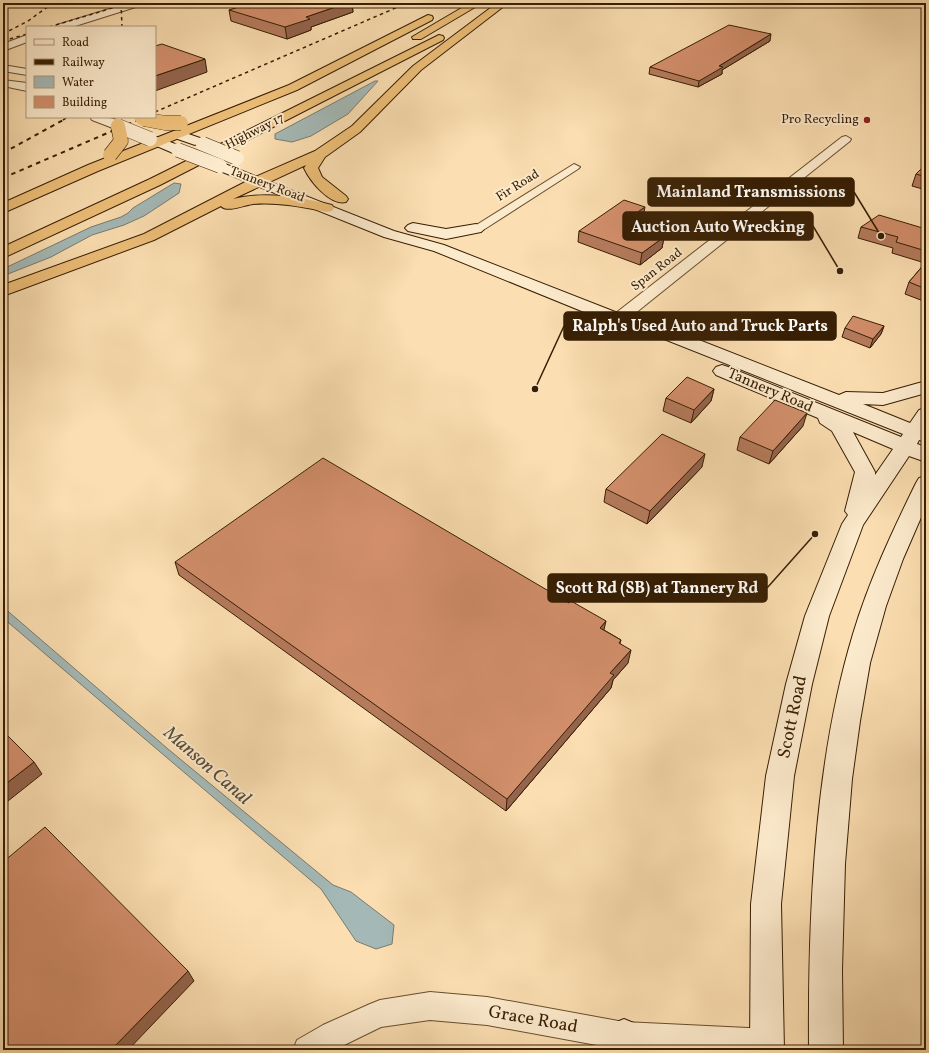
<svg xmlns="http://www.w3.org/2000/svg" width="929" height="1053" font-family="Vollkorn,serif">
	<rect width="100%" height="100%" fill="#fbdeb1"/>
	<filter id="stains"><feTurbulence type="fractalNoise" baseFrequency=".005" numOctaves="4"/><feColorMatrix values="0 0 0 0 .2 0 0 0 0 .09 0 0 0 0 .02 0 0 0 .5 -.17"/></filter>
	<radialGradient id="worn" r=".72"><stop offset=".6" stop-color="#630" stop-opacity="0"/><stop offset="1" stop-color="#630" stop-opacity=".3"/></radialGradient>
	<g fill="#a4b9b7" stroke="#787b6f">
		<path d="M375 81H378L348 114 311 136 292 142 275 139V134Z"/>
		<path d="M174 183 181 184 179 193 144 216 124 225 92 235 51 257 3 276V269L91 227 121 217 128 213 133 208Z"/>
		<path d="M3 607 168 749 333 885 351 892 394 925 392 944 376 949 356 941 321 889 3 618Z"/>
	</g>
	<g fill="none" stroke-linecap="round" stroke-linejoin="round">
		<g stroke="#684e2e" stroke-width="2">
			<g id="minor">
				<path d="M3 65 27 69V75L3 71Z"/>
				<path d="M846 136 851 139 850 141 633 315 622 322H612L610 319 612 316 842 137Z"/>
				<path d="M574 164 580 167 578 169 480 232H472L470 229Z"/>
				<path d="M430 992 487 997 624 1022 767 1029 777 1033 781 1043 778 1050H624L487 1025 430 1020 381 1027 334 1050H293L297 1040 323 1025 370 1004 380 1000Z"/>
			</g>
		</g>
		<g stroke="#684e2e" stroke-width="2">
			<g id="tertiary">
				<path d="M129 3H144L142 5 72 27H56L57 25Z"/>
				<path d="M27 35V42L3 51V44Z"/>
				<path d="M3 80 27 83V91L3 86Z"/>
				<path d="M90 117C101 117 117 116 124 126L118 130 92 120Z"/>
			</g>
		</g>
		<g stroke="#371e03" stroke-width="2">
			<g id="secondary">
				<path d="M177 130 200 138 202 141 195 145 172 137 171 134Z"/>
				<path d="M157 137 183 147 185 150 183 153H173L152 144 150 141Z"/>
				<path d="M220 162 394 231 444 245 623 315 671 329 839 395 846 392 883 393 926 381V393L883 405 863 404 910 423 919 410 926 408V442L919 440 917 444 926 447V462L909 456 863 525 829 616 812 684 794 776 781 904 784 1050H750L751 904 766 776 786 684 805 616 842 524 848 515 845 511 855 472 832 431 820 423 818 418 716 375 713 371 716 367 722 365 728 367 901 437 903 434 659 337 611 323 434 251 384 237 215 169 213 166 215 163ZM853 432 893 449 875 475V472Z"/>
				<path d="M413 223 446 229 476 224 481 226 484 229 481 232 446 239 408 231 405 228 408 225Z"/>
				<path d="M926 476V506L903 559 886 606 870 663 860 721 852 779 845 864 842 970 843 1050H809C808 915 814 763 853 634 869 581 892 532 916 483L919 478Z"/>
				<path d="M624 1019 636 1024 656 1038 661 1050H615L612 1048 607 1036 612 1024Z"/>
			</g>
		</g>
		<g stroke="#371e03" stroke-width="2">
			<g id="motorway">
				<path d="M470 3H482L421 39H413L412 37Z"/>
				<path d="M497 3H508L421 70 360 132 325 157 318 168 322 177 346 196 348 199 346 202C330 206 310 181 304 168L306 165 233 199C266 191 300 197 332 205L334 208 332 211 327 212C303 207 278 202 253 204 245 205 227 213 221 206L154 240 3 296V285L144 234 253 178 315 151 352 126 413 66Z"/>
				<path d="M428 15 432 16 433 18 432 20 297 90 98 171 3 213V203L88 165 289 85Z"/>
				<path d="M439 35 443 36 444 38 443 40 160 185 3 258V247L150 179Z"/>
			</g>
		</g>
		<use href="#minor" fill="#fceacc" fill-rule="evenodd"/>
		<use href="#tertiary" fill="#fceacc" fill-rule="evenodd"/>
		<use href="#secondary" fill="#fceacc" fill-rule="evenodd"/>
		<use href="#motorway" fill="#eebf78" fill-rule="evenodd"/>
		<g stroke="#371e03" stroke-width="1.5" stroke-dasharray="3.5 3.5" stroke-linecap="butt">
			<path d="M121 3 122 27"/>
			<path d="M49 27 129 3"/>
			<path d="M3 34 28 21 53 3"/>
			<path d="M3 41 27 34"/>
			<path d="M155 112 407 3"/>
			<path d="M63 120 68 117"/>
			<path d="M137 120 144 117"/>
		</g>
		<g stroke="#371e03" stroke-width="2" stroke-dasharray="4.5 4.5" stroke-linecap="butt">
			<path d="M3 153 65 119"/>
			<path d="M3 178 140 119"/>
		</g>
		<g stroke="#684e2e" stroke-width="15" stroke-linecap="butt">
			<path id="tertiary-bridge" d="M118 126 150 139"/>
		</g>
		<g stroke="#371e03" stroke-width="15" stroke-linecap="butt">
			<g id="secondary-bridge">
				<path d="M203 144 237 158"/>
				<path d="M178 150 220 166"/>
			</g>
		</g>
		<g stroke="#371e03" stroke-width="12" stroke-linecap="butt">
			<path id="motorway-bridge-far1" d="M140 118 149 120"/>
		</g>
		<g stroke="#371e03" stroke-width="15" stroke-linecap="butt">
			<g id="motorway-bridge">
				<path d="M144 119 165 123H181"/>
				<path d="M110 155 121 141 118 126"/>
			</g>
		</g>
		<use href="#tertiary-bridge" stroke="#fceacc" stroke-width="14"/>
		<use href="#secondary-bridge" stroke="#fceacc" stroke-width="14"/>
		<use href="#motorway-bridge-far1" stroke="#eebf78" stroke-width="11"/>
		<use href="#motorway-bridge" stroke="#eebf78" stroke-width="14"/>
	</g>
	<g fill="#b57b5d" stroke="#371e03">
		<path d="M252 3H352L353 12 311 27V30L287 39 231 21 229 10Z"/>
		<path d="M770 41 722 70V74L698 87 649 74 650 67Z"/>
		<path d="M926 164V190L912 186 916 174Z"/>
		<path d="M643 218 632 226 664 237 662 248 640 265 578 242 579 231Z"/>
		<path d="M861 227 926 229V302L905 294 909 282 925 263 892 253 893 248 858 238Z"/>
		<path d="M884 326 881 334 870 348 842 337 845 328Z"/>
		<path d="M714 389 711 401 691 423 663 411 666 398Z"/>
		<path d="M803 426 769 464 737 450 740 437Z"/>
		<path d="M702 467 647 524 604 502 606 489Z"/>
		<path d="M175 562 569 603 604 630 621 640 620 643 628 663 613 680 611 688 506 811 179 575Z"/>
	</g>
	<g fill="#94644c" stroke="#371e03">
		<path d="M347 3H352L353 12 311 27V30L287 39 285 27 306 17Z"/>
		<path d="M771 34 770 41 722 70V74L698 87 699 81 719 66Z"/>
		<path d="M205 59 207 72 155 91V76Z"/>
		<path d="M645 207 643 218 621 234 623 222Z"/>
		<path d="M664 237 662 248 640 265 642 253Z"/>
		<path d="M884 326 881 334 870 348 873 339Z"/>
		<path d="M714 389 711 401 691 423 694 410Z"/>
		<path d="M807 413 803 426 769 464 773 451Z"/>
		<path d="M705 454 702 467 647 524 650 511Z"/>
		<path d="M606 621 603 634 600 628Z"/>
		<path d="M631 650 628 663 613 680 611 688 506 811 507 799 610 673Z"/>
		<path d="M34 762 42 774 3 805V786Z"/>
		<path d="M188 971 194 981 128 1050H111Z"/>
	</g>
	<g fill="#d38f6c" stroke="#371e03">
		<path d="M252 3H347L306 17 310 19 285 27 229 10Z"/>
		<path d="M729 25 771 34 719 66 723 67 699 81 650 67Z"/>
		<path d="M162 44 205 59 155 76V46Z"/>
		<path d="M926 164V177L916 174Z"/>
		<path d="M624 200 645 207 623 222 664 237 642 253 579 231Z"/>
		<path d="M879 215 926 229V251L896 242 898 237 861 227Z"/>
		<path d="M926 262V289L909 282Z"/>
		<path d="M853 316 884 326 873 339 845 328Z"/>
		<path d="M687 377 714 389 694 410 666 398Z"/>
		<path d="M775 400 807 413 773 451 740 437Z"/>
		<path d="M662 434 705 454 650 511 606 489Z"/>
		<path d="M323 458 569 603 571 601 606 621 600 628 621 640 619 643 631 650 610 673 614 675 507 799 175 562Z"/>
		<path d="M7 735 34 762 3 786V738Z"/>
		<path d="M45 827 188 971 111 1050H3V862Z"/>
	</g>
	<circle fill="#8f2418" stroke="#fceacc" stroke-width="1.5" cx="867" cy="120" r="4"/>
	<g text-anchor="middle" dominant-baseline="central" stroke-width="4" stroke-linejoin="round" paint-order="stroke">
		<g font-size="13" fill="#371e03" stroke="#fceacc" text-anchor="end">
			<text x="859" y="120">Pro Recycling</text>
		</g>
		<g font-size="13" fill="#371e03" stroke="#fceacc">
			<text transform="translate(255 132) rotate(-27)">Highway 17</text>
			<text transform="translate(267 185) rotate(21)">Tannery Road</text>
			<text transform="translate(518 186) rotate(-32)">Fir Road</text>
			<text transform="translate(657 270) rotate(-38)">Span Road</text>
		</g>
		<g font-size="15" fill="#371e03" stroke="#fceacc">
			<text transform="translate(770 391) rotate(23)">Tannery Road</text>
		</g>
		<g font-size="18" fill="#371e03" stroke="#fceacc">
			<text transform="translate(793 717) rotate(-78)">Scott Road</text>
			<text transform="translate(533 1020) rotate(10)">Grace Road</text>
		</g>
		<g font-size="19" font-style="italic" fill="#584c39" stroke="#fceacc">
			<text transform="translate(207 766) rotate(41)">Manson Canal</text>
		</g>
	</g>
	<path fill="none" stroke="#371e03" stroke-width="1.5" d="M881 236L854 192M840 271L813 226M535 389L564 326M815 534L767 588"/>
	<g fill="#371e03" stroke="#fceacc" stroke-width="1.5">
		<circle cx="881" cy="236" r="4"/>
		<circle cx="840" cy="271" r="4"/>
		<circle cx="535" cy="389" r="4"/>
		<circle cx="815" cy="534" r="4"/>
	</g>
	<g fill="#371e03" stroke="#371e03" stroke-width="1.5">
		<rect x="648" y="178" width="206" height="28" rx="4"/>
		<rect x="623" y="212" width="190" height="28" rx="4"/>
		<rect x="564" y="312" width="272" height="28" rx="4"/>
		<rect x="548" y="574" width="219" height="28" rx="4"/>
	</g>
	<g font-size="16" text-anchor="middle" font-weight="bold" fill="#fff">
		<text x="751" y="197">Mainland Transmissions</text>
		<text x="718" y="232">Auction Auto Wrecking</text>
		<text x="700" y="331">Ralph's Used Auto and Truck Parts</text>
		<text x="657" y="593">Scott Rd (SB) at Tannery Rd</text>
	</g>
	<rect width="929" height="1053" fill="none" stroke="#fbdeb1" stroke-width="16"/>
	<rect x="4" y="4" width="921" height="1045" fill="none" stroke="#371e03" stroke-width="2"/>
	<rect x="8" y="8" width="913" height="1037" fill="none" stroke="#371e03"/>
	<rect x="26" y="26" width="130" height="92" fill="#fceacc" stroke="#ad987c"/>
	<rect x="34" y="39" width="20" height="6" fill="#fceacc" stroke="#ad987c"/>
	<text x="62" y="46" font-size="12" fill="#371e03">Road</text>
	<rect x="34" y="59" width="20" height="6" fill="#371e03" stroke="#ad987c"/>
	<text x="62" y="66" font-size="12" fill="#371e03">Railway</text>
	<rect x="34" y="76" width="20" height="12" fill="#a4b9b7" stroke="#ad987c"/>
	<text x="62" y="86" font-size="12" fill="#371e03">Water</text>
	<rect x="34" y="96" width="20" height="12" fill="#d38f6c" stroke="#ad987c"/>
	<text x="62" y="106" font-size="12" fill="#371e03">Building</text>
	<rect width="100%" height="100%" filter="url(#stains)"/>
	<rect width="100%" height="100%" fill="url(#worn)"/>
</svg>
